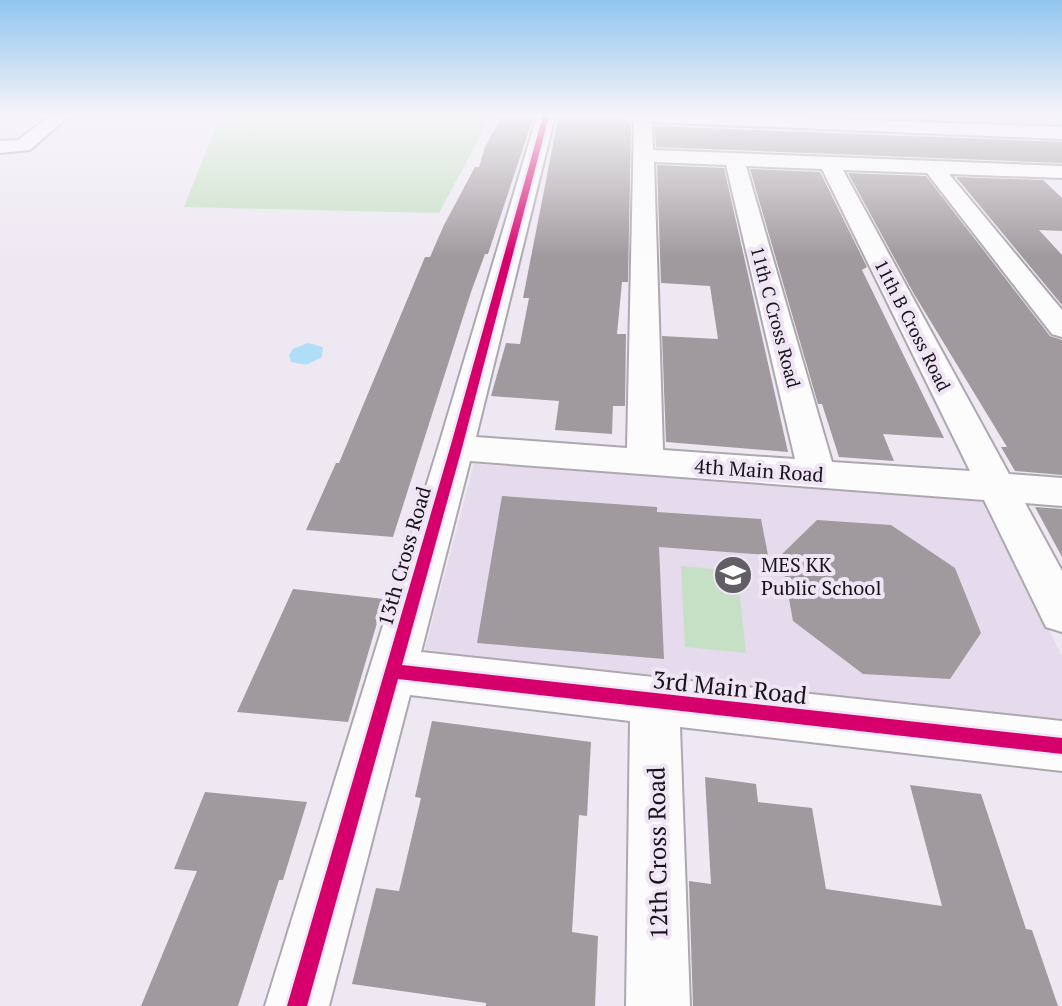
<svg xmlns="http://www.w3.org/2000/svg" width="1062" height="1006" font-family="'PT Serif',serif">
	<rect width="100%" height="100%" fill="#eee8f2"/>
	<path fill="#e6dbec" d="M474 464 981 494 1062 656V726L422 660Z"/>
	<g fill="#c5e0c4">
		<path d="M220 116H491L439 213 184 207Z"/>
		<path d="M768 116H1062V125L768 117Z"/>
		<path d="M681 566 737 571 746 653 685 647Z"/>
	</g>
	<path fill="#b0def8" d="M308 343 323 347 322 357 306 365 291 362 289 355 293 349Z"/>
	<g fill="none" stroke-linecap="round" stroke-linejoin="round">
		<path stroke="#b0def8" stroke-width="5" d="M875 116 931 123"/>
	</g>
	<g fill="#a09a9e">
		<path d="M502 116 533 118 488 254H485L471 292 393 537 306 530 336 463H339L425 257H430L444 225 475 167H479L485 147Z"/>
		<path d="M558 119 621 120 631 125 628 282H622L617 334H626L625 406H613L612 434 555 430 559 401 491 396 506 343 520 344 529 298H523Z"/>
		<path d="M655 126 1062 142V163L656 147Z"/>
		<path d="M657 165 724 168 788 452 666 442 662 336 718 339 710 286 661 283Z"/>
		<path d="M750 169 820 172 867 267 862 270 944 438 883 434 894 461 839 457 822 404H818Z"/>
		<path d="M848 173 926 176 1050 336 1062 340V475L1015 471 1001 447H1007L914 294Z"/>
		<path d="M956 177 1043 180 1062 198V231L1039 230 1062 255V305Z"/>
		<path d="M502 496 657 507V512L761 519 768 555 659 547 664 659 477 643Z"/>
		<path d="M1035 507 1062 509V557Z"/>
		<path d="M817 520 891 525 955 568 981 633 950 679 863 674 793 621 781 555Z"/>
		<path d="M293 589 384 599 348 722 237 712Z"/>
		<path d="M432 721 591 742 587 816 579 815 572 932 598 936 595 1006H486V1003L352 984 376 888 399 891 421 798 415 797Z"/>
		<path d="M705 777 756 784 758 802 812 808 826 889 942 906 910 785 981 794 1026 929 1032 930 1058 1006H693L689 881 711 884Z"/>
		<path d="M205 792 307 802 283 880H279L238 1006H141L197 871 174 869Z"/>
	</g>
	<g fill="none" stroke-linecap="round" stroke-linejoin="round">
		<g stroke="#ada8af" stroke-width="4">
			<g id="minor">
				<path d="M50 116H69L30 150 0 153V141L18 140Z"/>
				<path d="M537 116H555L476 437 627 448 634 121 625 120 622 116H758L1062 127V139L652 122 653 150 1062 166V178L949 174 1062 310V337L1052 334 927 173 843 170 1009 474 1062 478V506L1025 503 1062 571V632L1046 627 984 500 470 461 421 652 1062 721V771L680 727 690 1006H626L630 721 410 695 329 1006H265L438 448ZM654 162 726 165 795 459 663 450ZM746 166 822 169 970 471 832 462Z"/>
			</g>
		</g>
		<use href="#minor" fill="#fcfcfd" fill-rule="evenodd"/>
		<g stroke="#efe5f5" stroke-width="5">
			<path id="cycleway" d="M543 116H549L462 448 402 665 1062 738V754L398 679 307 1006H287L450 448Z"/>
		</g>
		<use href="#cycleway" fill="#d6006c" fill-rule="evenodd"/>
	</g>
	<linearGradient id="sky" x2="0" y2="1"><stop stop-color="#91c5ee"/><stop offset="0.45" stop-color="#f7f5f9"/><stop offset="1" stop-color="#f7f5f9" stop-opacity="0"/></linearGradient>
	<rect width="1062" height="257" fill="url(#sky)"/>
	<defs>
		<g id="school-disc" transform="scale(2)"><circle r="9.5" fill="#625e65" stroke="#efe5f5"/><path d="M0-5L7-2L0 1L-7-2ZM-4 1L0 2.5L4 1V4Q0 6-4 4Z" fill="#fff"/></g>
	</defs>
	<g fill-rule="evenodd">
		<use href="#school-disc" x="733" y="575"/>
	</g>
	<g text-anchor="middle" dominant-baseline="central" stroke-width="8" stroke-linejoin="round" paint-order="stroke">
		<g font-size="18" fill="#171319" stroke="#efe5f5">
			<text transform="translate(776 317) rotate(75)">11th C Cross Road</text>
			<text transform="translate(913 325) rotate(63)">11th B Cross Road</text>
		</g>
		<g font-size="20" fill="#171319" stroke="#efe5f5">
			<text transform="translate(759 470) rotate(4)">4th Main Road</text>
			<text transform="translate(404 556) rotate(-74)">13th Cross Road</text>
		</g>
		<g font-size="20" fill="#171319" stroke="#efe5f5" text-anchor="start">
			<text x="761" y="564">MES KK<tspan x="761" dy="23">Public School</tspan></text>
		</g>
		<g font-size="24" fill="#171319" stroke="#efe5f5">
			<text transform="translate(730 687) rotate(6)">3rd Main Road</text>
			<text transform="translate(657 853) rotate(-91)">12th Cross Road</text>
		</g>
	</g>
</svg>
